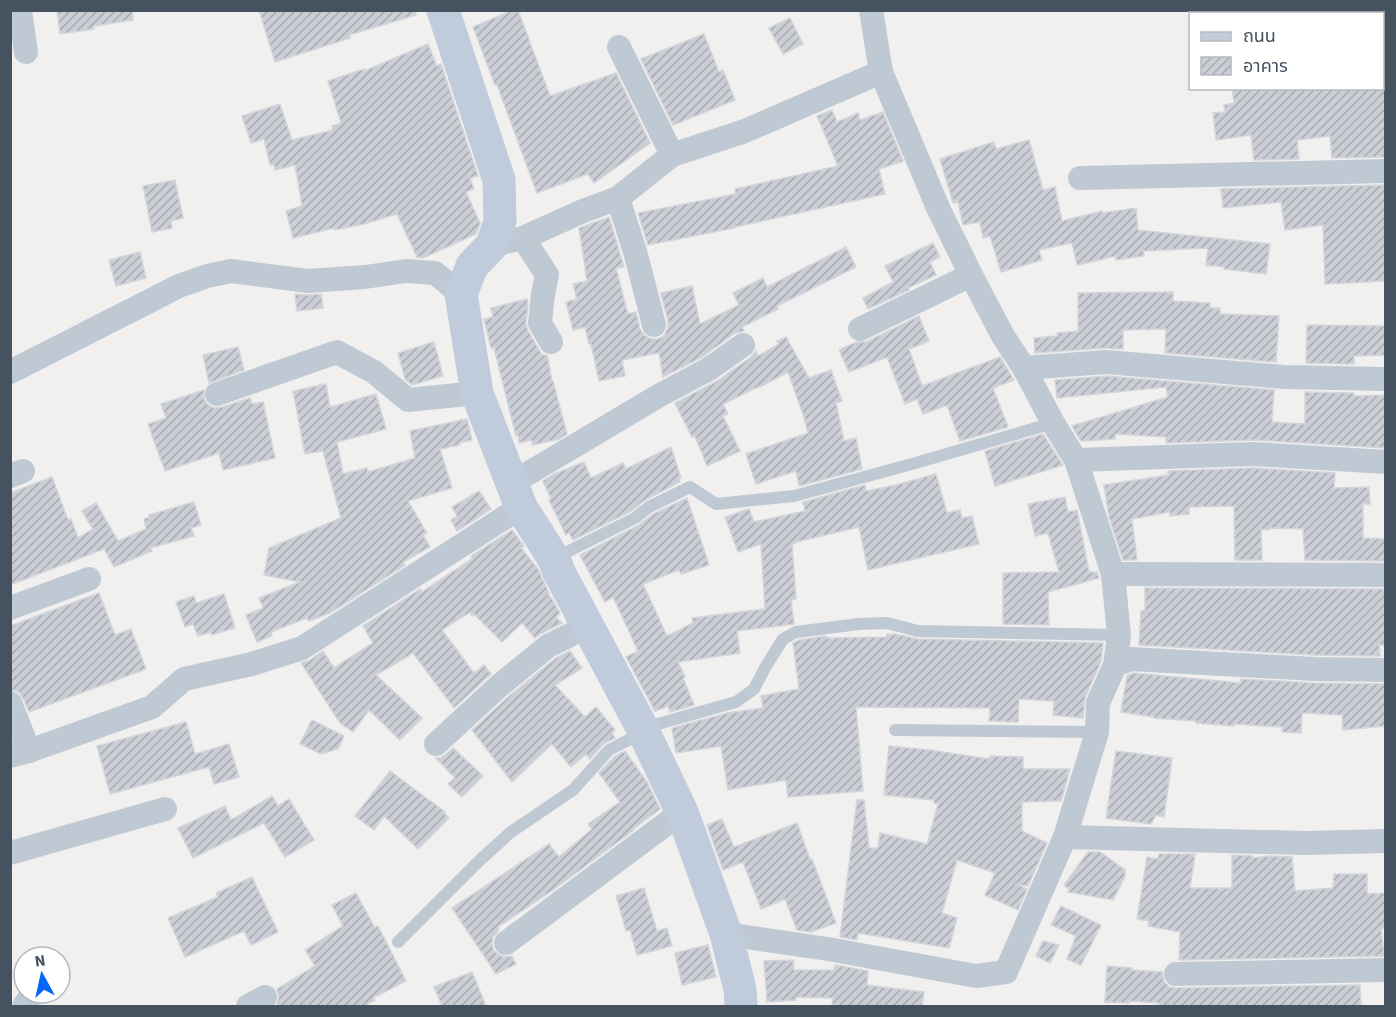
<svg xmlns="http://www.w3.org/2000/svg" width="1396" height="1017" font-family="'Source Sans 3','Noto Sans Thai',sans-serif">
	<defs>
		<pattern id="building-hatch" width="6" height="6" patternUnits="userSpaceOnUse" patternTransform="scale(1.5)"><rect width="6" height="6" fill="#cbced5"/><path d="M-1 1l2-2M0 6l6-6M5 7l2-2" fill="none" stroke="#a7aab0"/></pattern>
	</defs>
	<rect width="100%" height="100%" fill="#f2efef"/>
	<g fill="url(#building-hatch)" stroke="#d3d5dc" stroke-width="1.5">
		<path d="M57 10H132L133 20 94 26V29L60 34Z"/>
		<path d="M259 10H415L416 15 349 35 350 38 275 62Z"/>
		<path d="M513 10H518L550 96 616 73 650 143 594 183 588 174 537 193 497 85H495L473 27Z"/>
		<path d="M790 18 803 44 783 54 769 28Z"/>
		<path d="M704 34 719 72 723 70 735 100 673 125 641 59Z"/>
		<path d="M428 44 437 66 441 64 478 176 470 178 474 189 466 192 480 223 476 234 423 258 417 257 397 214 364 224 335 230 334 228 293 238 286 211 302 206 295 165 275 170 274 164 270 165 264 139 251 143 242 116 280 104 292 140 333 130 332 126 341 123 328 81 364 69V71Z"/>
		<path d="M1232 88H1386V157L1332 158 1330 136 1297 140 1299 159 1254 160 1251 135 1216 140 1213 113 1225 112 1224 105 1234 103Z"/>
		<path d="M832 110 837 122 858 113 860 120 883 112 903 161 879 169 885 194 735 227V228L648 245 638 213 736 194 735 189 838 166 817 116Z"/>
		<path d="M1029 140 1043 190 1055 187 1062 221 1102 211V213L1136 208 1138 230 1270 244 1266 274 1224 269V267L1206 265 1208 248 1143 251 1144 256 1116 260V256L1077 265 1072 243 1039 250 1042 260 1001 272 990 236 983 238 980 222 963 225 958 202 953 203 940 159 994 142 996 149Z"/>
		<path d="M175 180 183 218 171 221 172 228 152 232 143 186Z"/>
		<path d="M1386 185V281L1325 284 1323 225 1285 230 1281 202 1223 208 1221 189Z"/>
		<path d="M609 217 624 267 616 268 627 311 628 314 636 312 640 329 644 335 651 339H658L664 336 668 328V321L661 293 692 286 700 324 739 305 733 293 763 278 767 287 846 247 856 267 777 306 778 309 742 327 744 331 735 333 702 357 663 377 659 353 622 360 625 376 599 381 591 344H589L585 327 573 330 566 302 577 299 573 284 587 281 579 228Z"/>
		<path d="M933 243 940 257 930 262 936 275 908 288 909 290 868 309 863 298 893 282 885 266Z"/>
		<path d="M140 252 146 278 116 286 109 260Z"/>
		<path d="M1173 292V301L1210 303V308H1220V314L1279 316 1276 362 1165 353 1166 329 1123 330V349L1105 348 1035 353 1034 338 1058 336 1057 333 1078 331V293Z"/>
		<path d="M295 294 306 295 321 294 323 308 297 311Z"/>
		<path d="M527 299 528 304 526 322 527 329 542 355H547L552 381H553L567 434 559 439 533 445 531 440 519 443 518 435 516 436 494 348H491L484 319 493 317 491 308Z"/>
		<path d="M919 316 929 341 909 349 922 386 1000 357 1014 380 993 388 1008 427 960 441 947 405 923 414 917 399 905 404 887 357 849 372 839 350 856 342H866Z"/>
		<path d="M1307 325 1386 326V355L1354 356V364L1306 363Z"/>
		<path d="M786 337 809 378 831 370 842 401 836 403 844 441 856 438 862 469 799 486 796 471 756 484 746 454 808 433 804 417 788 372 760 387V386L723 404 728 414 723 416 740 451 707 466 695 436 692 437 675 403 717 381 751 357 756 351 758 356 779 344 777 341Z"/>
		<path d="M434 342 443 376 412 385 405 379 398 353Z"/>
		<path d="M238 347 244 370 209 383 203 355Z"/>
		<path d="M1106 376 1274 390 1272 422 1305 424V392L1354 393V396L1386 395V448L1254 440 1166 443V437L1115 434V439L1081 441 1072 426 1168 397 1166 387 1057 398 1055 380Z"/>
		<path d="M326 384 330 407 376 394 386 429 337 442 343 474 367 468 368 472 415 458 410 431 467 419 472 440 459 443 460 445 440 449 452 488 408 501 427 533 423 535 430 547 403 562 405 565 330 613 309 621 307 618 271 632 272 636 257 642 246 615 263 608 259 598 300 582 264 575 269 548 341 518 323 451 305 454 293 391Z"/>
		<path d="M204 390V399L207 404 214 408 222 407 250 398 252 404 263 402 275 458 223 470 219 453 165 471 148 424 166 418 161 404Z"/>
		<path d="M1043 434 1063 465 995 486 985 451Z"/>
		<path d="M671 447 681 478 679 479 680 482 645 500 631 511 573 540 569 533 566 535 549 500 551 499 543 481 554 474 584 462 591 478 623 463 626 469Z"/>
		<path d="M1253 468 1335 473 1334 488 1369 487 1370 504H1363V538L1386 539V561L1305 560 1303 529 1270 528 1269 530 1261 529 1262 560H1235L1234 506 1189 507V514L1170 516V512L1132 519 1137 560H1123L1109 517 1104 485 1168 475V471Z"/>
		<path d="M936 474 947 513 960 510 962 518 972 516 979 544 868 570 859 527 796 542V543L792 544 796 599 791 600 794 624 737 631 740 653 678 662 685 677 683 678 694 705 670 712 668 706 655 711 626 657 638 651 613 597 605 602 580 555 639 525 653 514 687 498 709 565 681 574 679 570 643 584 667 636 693 623 692 618 765 609 761 544 738 552 725 517 749 509 754 522 805 511 803 502 865 485 866 491 896 485Z"/>
		<path d="M52 477 68 520 71 519 78 538 93 529 82 511 96 503 118 541 146 529 144 519 150 517 149 515 194 502 201 525 191 528 194 536 150 548 152 551 114 567 104 549 10 585V493Z"/>
		<path d="M479 491 491 509 457 531 451 520 457 516 452 507Z"/>
		<path d="M1065 497 1068 512 1077 510 1089 572H1097L1099 578 1048 592 1049 625 1003 624V573L1059 572 1048 533 1035 536 1028 504Z"/>
		<path d="M512 530 524 546 521 548 538 569 549 593 548 594 552 599 560 613 556 617 562 623 542 633 535 638 522 623 502 642 474 614 472 616 470 612 442 630 474 673 484 665 491 674 454 708 413 653 376 675 422 718 400 740 369 710 353 732 340 723 301 663 310 660 323 651 334 668 373 643 363 626 420 589 422 592 472 559 471 556Z"/>
		<path d="M1145 588 1386 589V645H1379L1380 656 1315 655 1139 645 1141 611H1145Z"/>
		<path d="M99 593 115 635 131 629 146 669 29 712 23 698 19 692 10 689V626Z"/>
		<path d="M224 594 235 628 211 635V632L198 636 193 624 185 627 176 602 194 596 196 603Z"/>
		<path d="M887 634H895L918 639 1103 643 1101 661 1085 698 1083 718 1053 715 1054 701 1019 699 1018 722 989 721 990 708 856 707 863 791 788 797 786 780 728 790 721 746 676 753 672 728 727 713 763 708 761 696 799 689 793 643 799 640 826 636 827 638 886 637Z"/>
		<path d="M570 651 582 668 555 685 585 717 596 707 615 730 612 733 615 738 603 744 590 759 586 754 571 767 552 744 512 782 472 730 508 697 556 658Z"/>
		<path d="M1133 673 1241 683V679L1314 683 1386 684V726L1343 730 1342 715 1302 713 1301 733 1282 732V727L1234 724V726L1196 723V721L1154 718V717L1121 712 1127 676Z"/>
		<path d="M312 720 344 736 338 749 321 754 300 744Z"/>
		<path d="M186 722 195 754 229 744 239 777 214 784 209 767 110 794 97 746Z"/>
		<path d="M889 746 930 750 989 759 990 756 1023 757V769H1070L1061 801 1022 802V831L1047 843 1028 886 1015 884 1027 889 1018 910 985 895 995 873 957 860 942 913 957 918 949 948 858 933 857 940 840 937 857 800H864L869 848H878L880 833 927 844 938 804 934 803V800L884 795Z"/>
		<path d="M453 748 483 776 462 797 448 784 455 778 436 758H440L445 755Z"/>
		<path d="M625 751 647 782 660 809 633 829 634 830 553 890 498 927 499 930 493 937 492 944 494 951 501 956 507 957 512 956 516 964 496 974 452 908 549 844 559 857 592 829 588 824 620 802 599 773 614 757Z"/>
		<path d="M1116 751 1172 758 1164 817 1156 815 1151 824 1106 818Z"/>
		<path d="M390 771 445 812 444 813 449 818 418 849 384 816 374 830 355 816Z"/>
		<path d="M272 796 278 806 289 799 314 840 285 857 264 823 193 858 178 828 225 806 231 820Z"/>
		<path d="M722 819 734 847 797 823 810 859H812L836 923 811 932 797 930 785 899 761 909 743 862 723 870 707 825Z"/>
		<path d="M1088 852H1100L1125 870V876L1113 900 1068 892 1069 889 1064 885Z"/>
		<path d="M1159 854H1195L1190 888H1232V855L1252 856V858L1270 856 1292 857 1295 891 1333 888 1334 874H1367V894L1386 893V928H1381L1384 956 1179 960 1180 932 1148 926 1149 921 1137 919 1147 857 1158 859Z"/>
		<path d="M252 877 278 932 251 945 244 931 185 957 168 918 218 897 216 893Z"/>
		<path d="M644 888 657 931 667 928 672 946 637 955 630 930 626 931 616 896Z"/>
		<path d="M356 893 375 928 378 926 406 981 373 998 375 1000 364 1006H279L277 1004 279 997 277 989 315 966 305 950 343 926 332 905Z"/>
		<path d="M1061 906 1101 925 1081 965 1067 959 1076 936 1051 925Z"/>
		<path d="M1043 941 1059 945 1050 963 1036 956Z"/>
		<path d="M708 945 716 977 682 985 675 953Z"/>
		<path d="M793 960 794 970H834L835 965H836L868 971 867 985 924 992 922 1006H832L833 998 795 997 796 1000 767 1002 764 961Z"/>
		<path d="M1107 966 1132 968V970L1162 972 1164 982 1170 987 1176 988 1360 985 1361 1006H1159V1003L1129 1001V1003L1105 1002Z"/>
		<path d="M472 972 486 1006H442L434 987Z"/>
	</g>
	<g fill="none" stroke-linecap="round" stroke-linejoin="round">
		<g stroke="#bec9d3" stroke-width="12">
			<path d="M555 558 635 518 649 507 690 487 716 504 794 496 912 464 1053 423"/>
			<path d="M644 723 654 725 736 702 754 689 766 666 783 639 796 632 859 624 887 623 918 631 1119 635"/>
			<path d="M895 730 1097 732"/>
			<path d="M398 942 479 861 511 832 573 790 609 750 642 733"/>
		</g>
		<g stroke="#bec9d3" stroke-width="24">
			<path d="M20 10 26 52"/>
			<path d="M1382 34H1386"/>
			<path d="M619 47 672 155"/>
			<path d="M1080 178 1386 171"/>
			<path d="M618 198 636 255 654 325"/>
			<path d="M523 238 547 275 543 294 540 323 551 342"/>
			<path d="M492 245 523 238 583 211 618 198 672 155 745 131 881 72"/>
			<path d="M860 329 971 275"/>
			<path d="M1024 368 1106 362 1284 377 1386 379"/>
			<path d="M10 372 179 286 207 276 231 271 308 281 365 277 406 271 435 273 461 294"/>
			<path d="M217 394 337 352 374 372 408 400 477 393"/>
			<path d="M1076 460 1253 454 1386 462"/>
			<path d="M10 476 23 471"/>
			<path d="M512 483 660 395 709 369 743 345"/>
			<path d="M1113 574 1386 575"/>
			<path d="M10 608 89 579"/>
			<path d="M1115 665 1131 659 1315 669 1386 670"/>
			<path d="M10 703 29 751"/>
			<path d="M436 744 499 686 548 646 588 626"/>
			<path d="M10 756 29 751 152 707 184 679 252 664 302 648 521 507"/>
			<path d="M1065 837 1306 843 1386 841"/>
			<path d="M10 853 165 809"/>
			<path d="M726 934 828 949 976 976 1006 972 1065 837 1097 732 1098 703 1115 665 1119 635 1113 574 1076 460 1053 423 1024 368 1003 336 971 275 939 210 881 72 871 10"/>
			<path d="M506 943 682 812"/>
			<path d="M1176 974 1386 970"/>
			<path d="M24 1006 33 993"/>
			<path d="M248 1006 265 997"/>
		</g>
		<path stroke="#c0ccdb" stroke-width="33" d="M443 10 499 180 500 221 492 245 472 266 461 294 477 393 521 507 554 559 559 572 639 722 682 812 726 934 740 989 741 1006"/>
	</g>
	<rect width="1396" height="1017" fill="none" stroke="#45525f" stroke-width="24"/>
	<rect x="1189" y="12" width="195" height="78" fill="#ffffff" stroke="#b5babf" stroke-width="1.5"/>
	<rect x="1201" y="32" width="30" height="9" fill="#c0ccdb" stroke="#b5babf" stroke-width="1.5"/>
	<text x="1243" y="42" font-size="18" fill="#45525f">ถนน</text>
	<rect x="1201" y="57" width="30" height="18" fill="url(#building-hatch)" stroke="#b5babf" stroke-width="1.5"/>
	<text x="1243" y="72" font-size="18" fill="#45525f">อาคาร</text>
	<g transform="translate(42 975) rotate(352)"><circle r="28" fill="#ffffff" stroke="#b5babf" stroke-width="1.5"/>
	<path d="M0-4.5L10 22L0 15L-10 22Z" fill="#0367f8"/>
	<text y="-9" font-size="16" font-weight="bold" text-anchor="middle" fill="#45525f">N</text>
	</g>
</svg>
